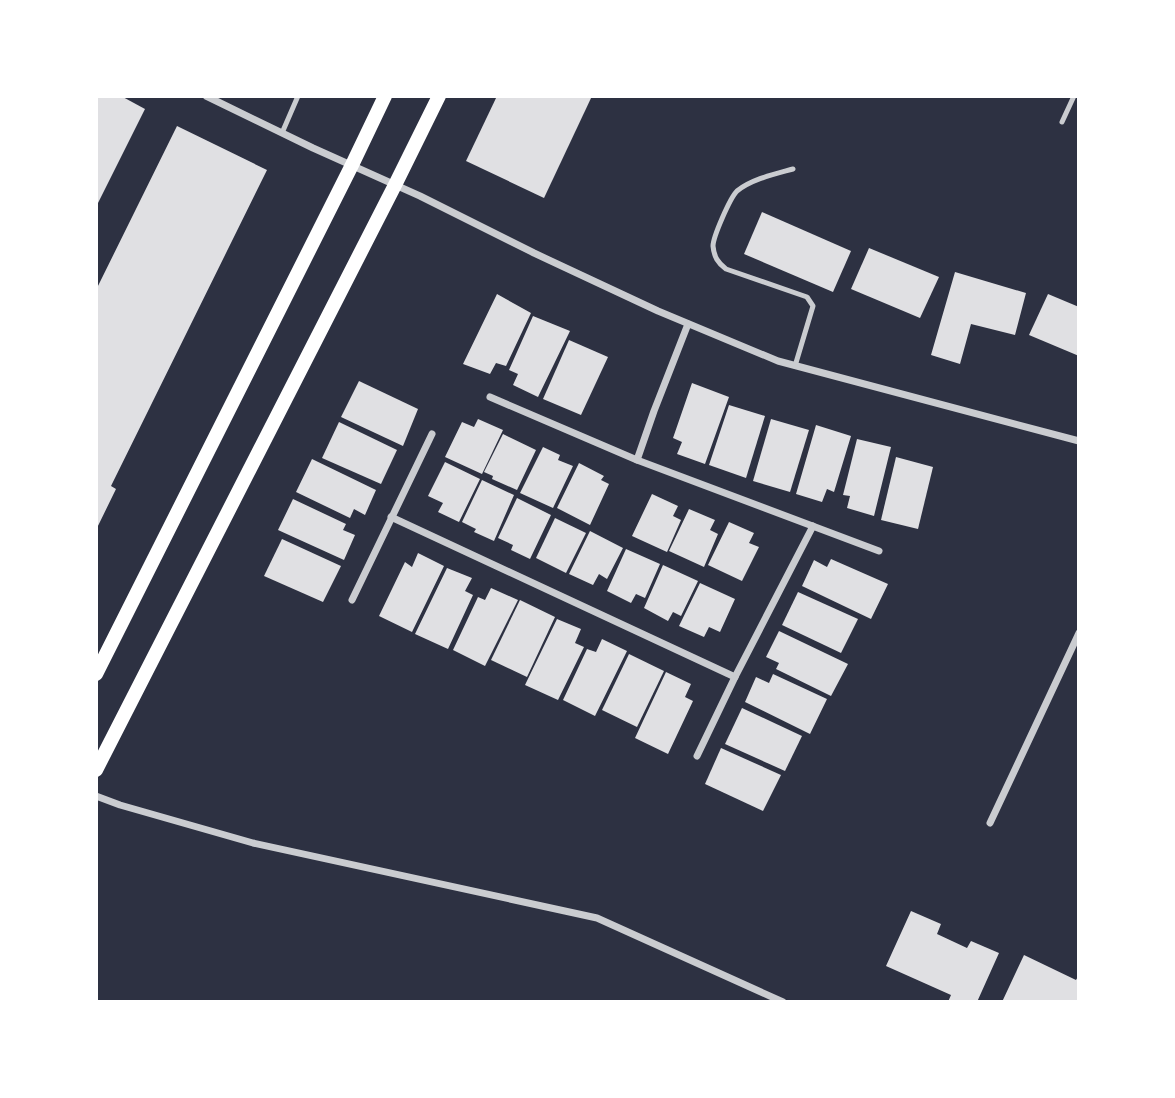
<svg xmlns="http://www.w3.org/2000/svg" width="1175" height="1098" font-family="'Alegreya Sans',sans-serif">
	<rect width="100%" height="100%" fill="#2d3142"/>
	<g fill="#e0e0e3">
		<path d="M96 96H121L145 109 96 207Z"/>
		<path d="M497 96H592L544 198 466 161Z"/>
		<path d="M177 126 267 170 111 486 116 489 96 530V290Z"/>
		<path d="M762 212 851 251 833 292 744 254Z"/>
		<path d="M869 248 939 277 920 318 851 289Z"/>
		<path d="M955 272 1026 293 1015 335 971 324 960 364 931 355Z"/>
		<path d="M497 294 531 313 506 366 496 363 490 374 463 364Z"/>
		<path d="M1048 294 1079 307V356L1029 335Z"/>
		<path d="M533 316 570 331 538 397 513 385 518 374 509 370Z"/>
		<path d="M569 340 608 357 581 415 543 399Z"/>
		<path d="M359 381 418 409 403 446 341 417Z"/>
		<path d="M692 383 729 397 705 464 677 454 682 442 673 438Z"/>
		<path d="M729 405 765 416 746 478 709 465Z"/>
		<path d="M478 419 503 430 482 474 445 457 462 422 474 427Z"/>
		<path d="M771 419 809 430 790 492 753 481Z"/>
		<path d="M339 422 397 450 381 484 322 458Z"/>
		<path d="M816 425 851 436 834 492 827 489 822 502 796 494Z"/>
		<path d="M503 434 536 450 517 490 492 479 493 476 484 472Z"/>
		<path d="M857 439 891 447 874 516 847 508 850 496 843 495Z"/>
		<path d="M543 447 560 455 558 460 573 466 553 508 520 493Z"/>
		<path d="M896 457 933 467 918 529 881 520Z"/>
		<path d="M312 459 376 490 365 515 354 509 350 518 296 492Z"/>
		<path d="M445 462 480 479 459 522 438 512 443 503 428 496Z"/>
		<path d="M579 463 604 476 601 480 609 484 590 525 557 508Z"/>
		<path d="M482 480 514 495 494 541 474 532 476 529 462 522Z"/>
		<path d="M652 494 678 506 673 516 681 520 667 552 632 536Z"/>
		<path d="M517 498 551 515 530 559 511 550 513 545 498 538Z"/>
		<path d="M293 499 346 524 343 530 355 535 344 560 278 530Z"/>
		<path d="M689 509 715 520 710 530 718 534 704 567 669 551Z"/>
		<path d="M555 518 586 533 566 573 536 558Z"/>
		<path d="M729 522 754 533 749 543 759 547 742 581 708 565Z"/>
		<path d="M590 531 623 548 607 579 599 574 593 585 569 574Z"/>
		<path d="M282 539 341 566 323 602 264 576Z"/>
		<path d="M626 549 660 564 645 598 636 594 631 603 607 591Z"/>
		<path d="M418 553 444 566 412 632 379 616 405 562 412 567Z"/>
		<path d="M831 559 888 584 871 619 802 586 814 560 827 567Z"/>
		<path d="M663 565 698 581 681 616 673 612 668 621 644 608Z"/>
		<path d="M447 568 472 578 465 591 473 595 448 649 415 634Z"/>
		<path d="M700 583 735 599 720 632 709 627 704 637 679 626Z"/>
		<path d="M491 588 518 600 485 666 453 650 478 597 485 600Z"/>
		<path d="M798 592 858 619 841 653 782 625Z"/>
		<path d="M520 600 555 617 527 677 491 660Z"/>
		<path d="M557 619 581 629 575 643 584 647 558 700 525 685Z"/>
		<path d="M779 631 848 664 831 696 776 669 779 663 766 657Z"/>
		<path d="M602 639 627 651 595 716 563 700 587 649 596 652Z"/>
		<path d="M629 654 664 671 637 727 602 710Z"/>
		<path d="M666 672 691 684 685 697 693 701 668 754 635 738Z"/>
		<path d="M773 674 827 699 810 734 745 702 756 677 769 683Z"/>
		<path d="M742 708 802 736 785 771 725 744Z"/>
		<path d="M721 748 781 775 763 811 705 784Z"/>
		<path d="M911 911 941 924 937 934 967 948 971 941 999 953 977 1002H948L951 995 886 966Z"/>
		<path d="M1024 955 1076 980 1079 975V1002H1002Z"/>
	</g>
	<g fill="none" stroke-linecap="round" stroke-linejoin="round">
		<g stroke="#caccd0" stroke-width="5">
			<path d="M1062 122 1074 96"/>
			<path d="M282 133 298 96"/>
			<path d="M793 169C775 174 752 179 737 191 730 198 713 237 713 246 714 257 718 263 726 269L807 297 813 306 795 366"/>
		</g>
		<g stroke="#caccd0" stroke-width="7">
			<path d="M206 96 313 148 420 196 534 253 658 311 778 361 1079 441"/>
			<path d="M490 397 637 460 879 551"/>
			<path d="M637 460 654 411 688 324"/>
			<path d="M391 517 735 677"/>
			<path d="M352 600 432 434"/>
			<path d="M697 756 735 677 813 526"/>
			<path d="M96 796 120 805 253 843 597 918 783 1002"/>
			<path d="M990 823 1079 633"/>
		</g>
		<g stroke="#fff" stroke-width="14">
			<path d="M96 674 352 165 385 96"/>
			<path d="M96 770 395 185 439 96"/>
		</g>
	</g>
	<rect width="1175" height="1098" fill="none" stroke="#ffffff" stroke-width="196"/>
</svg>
